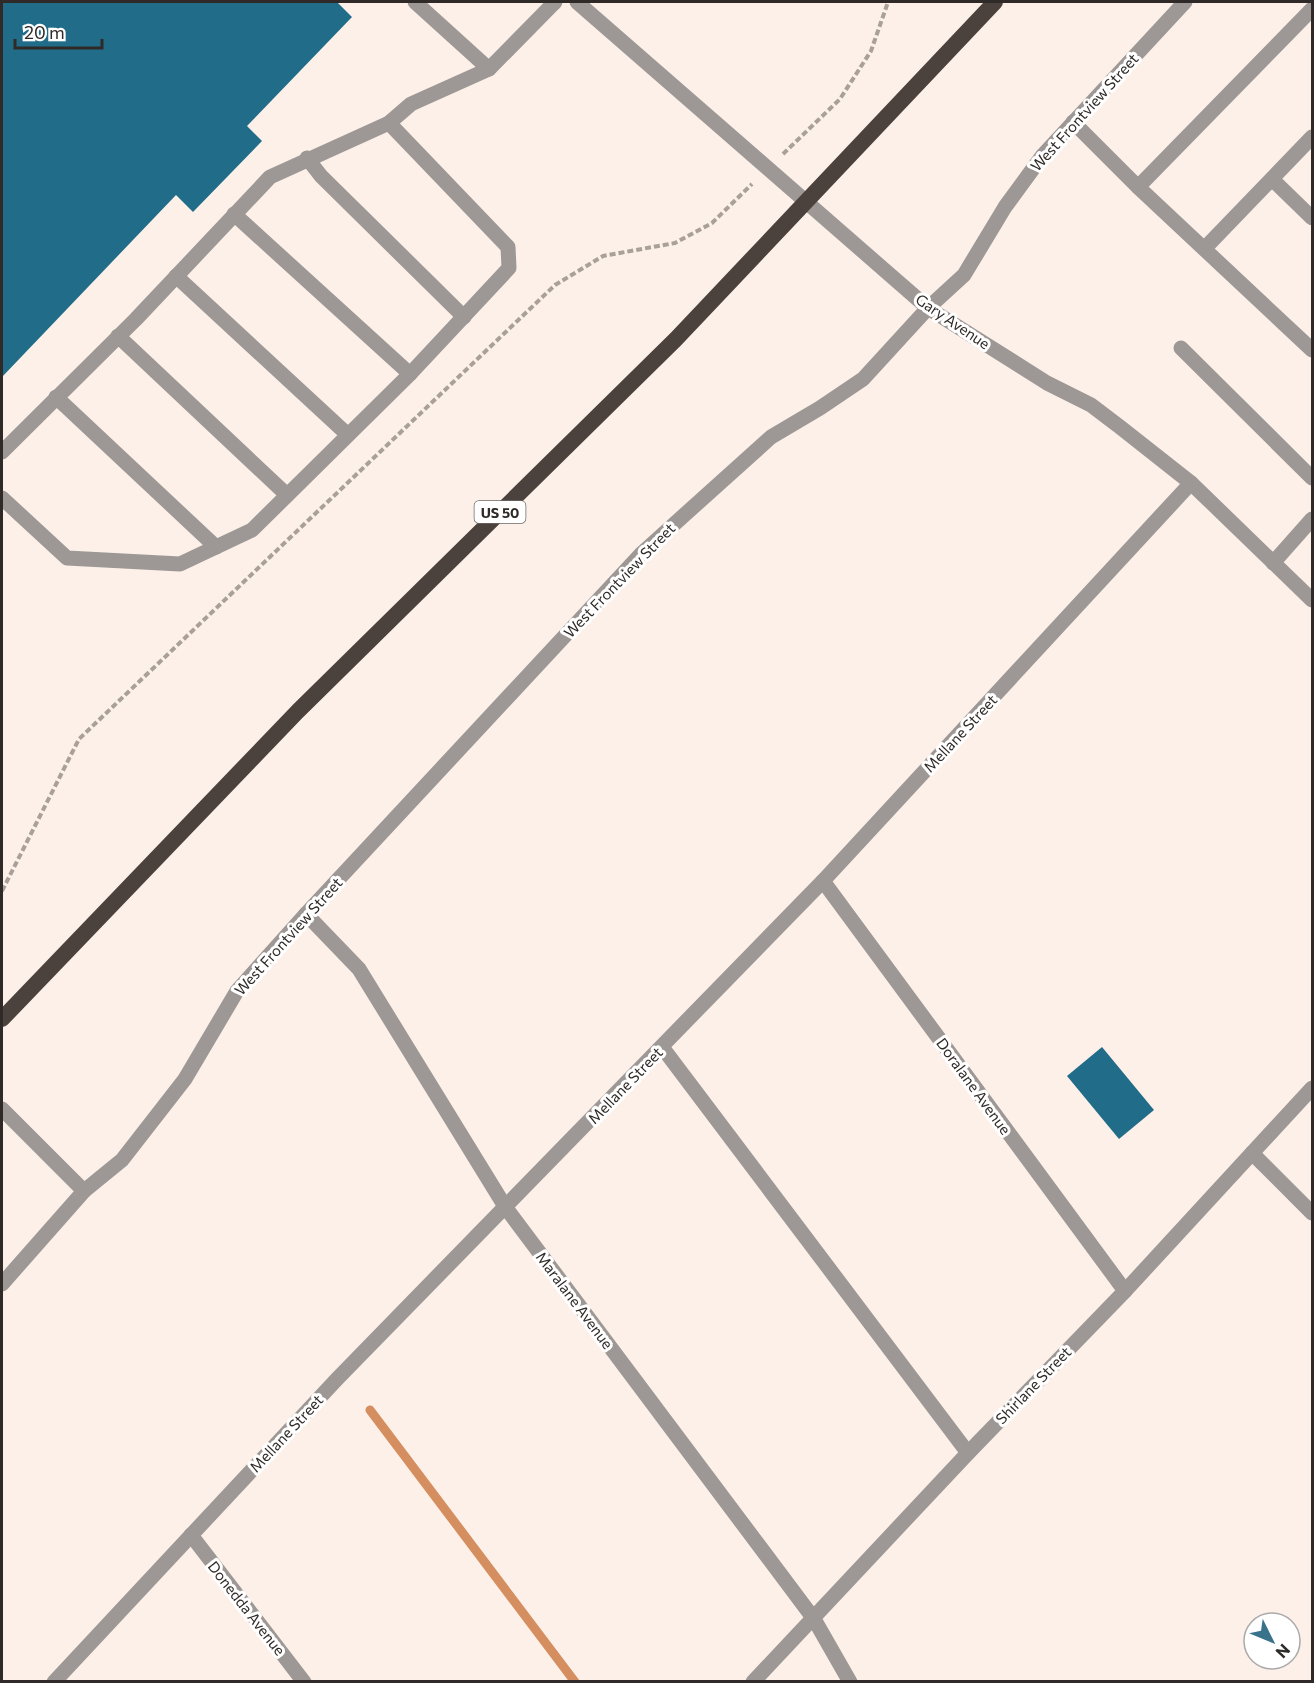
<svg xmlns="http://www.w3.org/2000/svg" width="1314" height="1683" font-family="Commissioner,sans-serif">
	<rect width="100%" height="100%" fill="#fcf0e8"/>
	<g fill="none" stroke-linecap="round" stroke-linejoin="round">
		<path stroke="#d48e5f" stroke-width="9" d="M370 1410 575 1682"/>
	</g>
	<g fill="#216c88">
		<path d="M2 2H337L352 17 247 126 262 141 193 212 176 195 2 377Z"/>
		<path d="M1102 1047 1154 1110 1119 1139 1067 1076Z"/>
	</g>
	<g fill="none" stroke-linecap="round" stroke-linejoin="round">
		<g stroke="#a9a09a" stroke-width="4" stroke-dasharray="6 3" stroke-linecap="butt">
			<path d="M783 154 840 99 871 51 888 2"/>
			<path d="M2 891 79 739 555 285 603 256 675 243 712 223 752 184"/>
		</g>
		<g stroke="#9d9895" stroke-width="15">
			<path d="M415 2 489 69"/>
			<path d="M1073 122 1138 187 1312 350"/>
			<path d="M307 158 321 176 464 317"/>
			<path d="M1272 179 1312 218"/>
			<path d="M1138 187 1312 9"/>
			<path d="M234 214 410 374"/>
			<path d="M1205 248 1312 137"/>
			<path d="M176 276 348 435"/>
			<path d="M118 336 287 495"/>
			<path d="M1181 348 1312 478"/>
			<path d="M56 397 216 547"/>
			<path d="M2 452 136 319 270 177 389 123 411 104 489 69 554 3 553 2"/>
			<path d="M2 498 67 558 180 564 252 530 410 374 509 268 508 247 389 123"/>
			<path d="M1273 563 1312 519"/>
			<path d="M662 1047 968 1453"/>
		</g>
		<g stroke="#9d9895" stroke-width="15">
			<path d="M577 2 928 308 1047 383 1091 405 1120 427 1191 483 1312 600"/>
			<path d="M554 3 555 2"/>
			<path d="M823 881 1125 1291"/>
			<path d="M306 914 359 969 506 1208 814 1619 850 1682"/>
			<path d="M1252 1153 1312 1213"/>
			<path d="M84 1191 122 1160 185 1079 237 991 306 914 641 554 771 437 820 408 863 379 928 308 964 275 1005 207 1043 155 1185 2"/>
			<path d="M191 1535 304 1682"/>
			<path d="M54 1682 337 1379 823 881 1191 483"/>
			<path d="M753 1682 968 1453 1125 1291 1312 1088"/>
		</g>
		<path stroke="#9d9895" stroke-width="15" d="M2 1109 84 1191 2 1284"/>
		<path stroke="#4b423d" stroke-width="16" d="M2 1019 298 711 676 339 995 2"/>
	</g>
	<g text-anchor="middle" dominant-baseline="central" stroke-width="6" stroke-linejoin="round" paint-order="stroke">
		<rect fill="#fff" stroke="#6d6a68" stroke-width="1.5" x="474.5" y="501" width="51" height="22" rx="4.5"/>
		<g font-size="14" font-weight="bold" fill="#2f2a27">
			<text x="500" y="512">US 50</text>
		</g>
		<g font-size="15" fill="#2f2a27" stroke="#fff">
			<text transform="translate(1084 112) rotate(-48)">West Frontview Street</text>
			<text transform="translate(953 321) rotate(34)">Gary Avenue</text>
			<text transform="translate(619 580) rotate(-46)">West Frontview Street</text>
			<text transform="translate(960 733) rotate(-47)">Mellane Street</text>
			<text transform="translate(288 936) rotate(-48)">West Frontview Street</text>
			<text transform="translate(625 1085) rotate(-46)">Mellane Street</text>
			<text transform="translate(974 1086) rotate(54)">Doralane Avenue</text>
			<text transform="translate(575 1300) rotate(53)">Maralane Avenue</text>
			<text transform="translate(1033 1385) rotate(-46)">Shirlane Street</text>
			<text transform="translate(286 1433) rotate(-47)">Mellane Street</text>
			<text transform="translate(247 1608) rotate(52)">Donedda Avenue</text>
		</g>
	</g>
	<rect width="1314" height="1683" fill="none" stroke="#2f2a27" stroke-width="6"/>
	<g transform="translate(1272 1641) rotate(133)"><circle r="28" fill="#ffffff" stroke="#acaaa9" stroke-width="1.5"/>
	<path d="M0-4.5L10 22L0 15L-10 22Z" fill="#38738b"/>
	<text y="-9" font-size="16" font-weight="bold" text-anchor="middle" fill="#2f2a27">N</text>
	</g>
	<path d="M15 39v9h87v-9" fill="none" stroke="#2f2a27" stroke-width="3"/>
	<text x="24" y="39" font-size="18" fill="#2f2a27" stroke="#ffffff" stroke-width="4.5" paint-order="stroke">20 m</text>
</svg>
